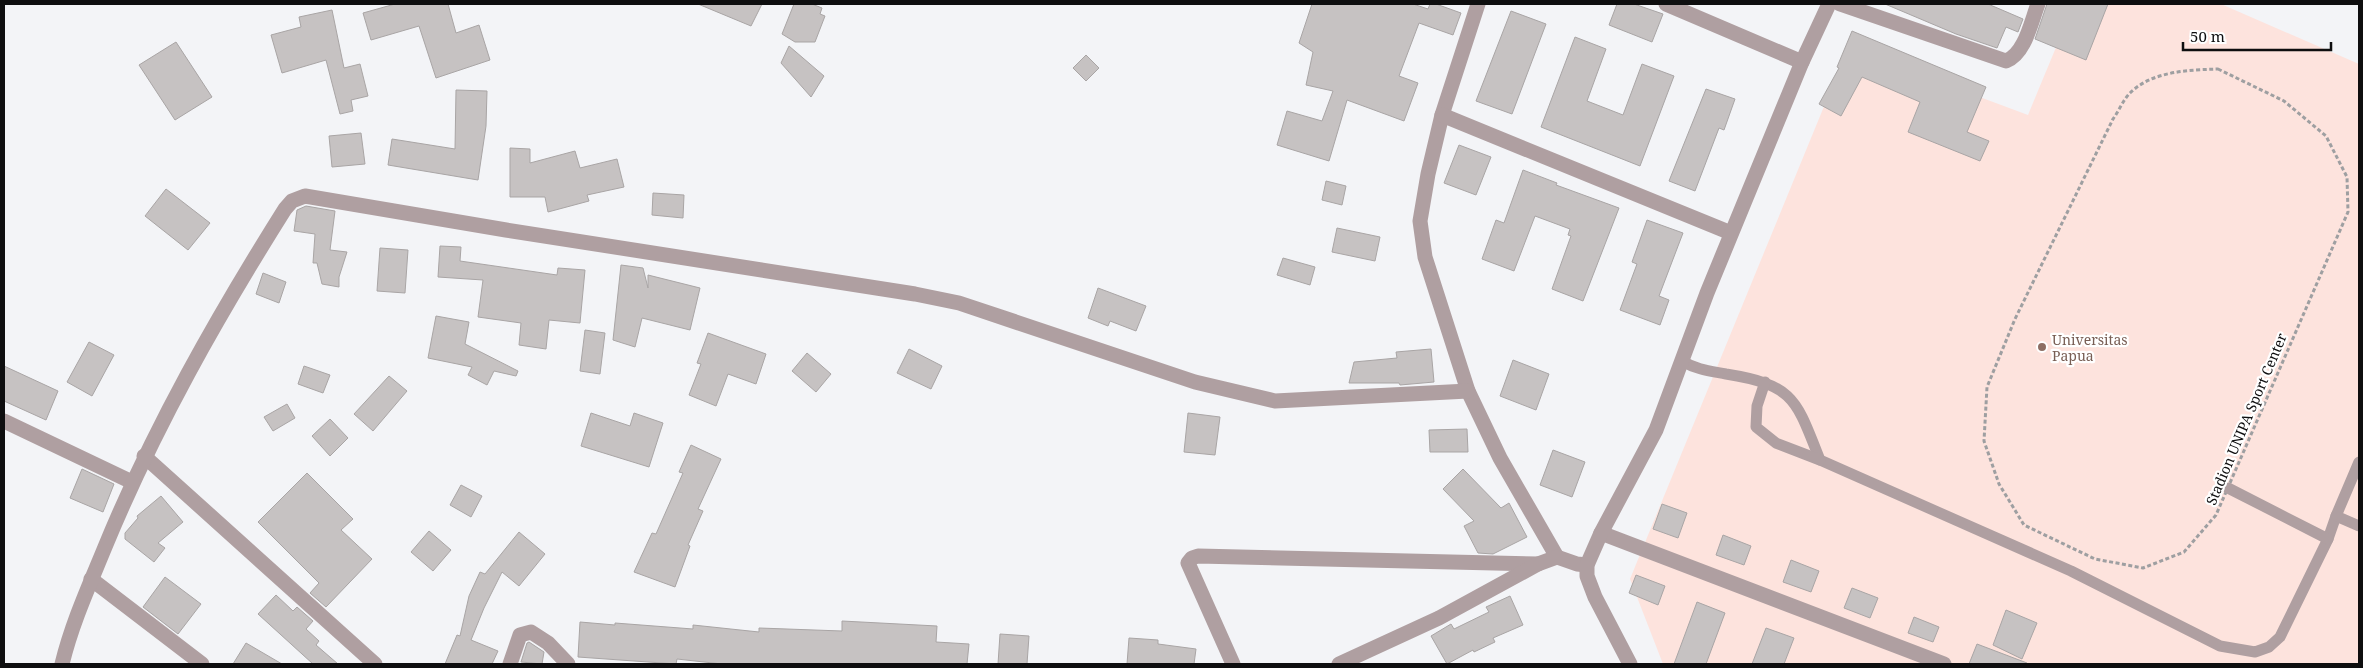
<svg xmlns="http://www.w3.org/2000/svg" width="2363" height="668" font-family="'Noto Serif',serif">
	<rect width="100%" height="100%" fill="#f3f4f7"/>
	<path fill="#fde3dd" d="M2074 4H2221L2359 64V664H1663L1630 579 1848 48 2028 115Z"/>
	<g fill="#c6c2c2" stroke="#a9a5a5">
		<path d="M395 4H448L456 33 479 25 490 60 436 78 419 26 371 40 363 13Z"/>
		<path d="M698 4H762L751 26Z"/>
		<path d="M794 4H812L822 8 820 14 825 16 815 42H795L782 34Z"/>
		<path d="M1312 4H1413L1428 9 1430 4H1436L1461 13 1453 35 1419 23 1399 76 1418 83 1404 121 1347 100 1329 161 1277 145 1287 111 1322 121 1333 91 1306 85 1313 52 1299 43Z"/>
		<path d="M1617 4H1634L1663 14 1652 42 1609 25Z"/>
		<path d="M1885 4H1988L2023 19 2018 32 2006 27 1997 48 1956 34Z"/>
		<path d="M2047 4H2108L2086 60 2035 39Z"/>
		<path d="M332 10 344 68 360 64 368 96 351 100 353 111 340 114 326 60 282 73 271 35 301 27 299 17Z"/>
		<path d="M1511 11 1546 24 1512 114 1476 101Z"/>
		<path d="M1852 31 1986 87 1967 132 1989 141 1980 161 1908 132 1920 102 1862 77 1841 116 1819 104 1839 68 1837 67Z"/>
		<path d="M1575 37 1606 49 1587 101 1623 115 1642 64 1674 76 1640 166 1541 127Z"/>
		<path d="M176 42 212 97 175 120 139 65Z"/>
		<path d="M789 46 824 76 811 97 781 63Z"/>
		<path d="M1086 55 1099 68 1086 81 1073 68Z"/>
		<path d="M1706 89 1735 99 1724 130 1719 128 1695 191 1669 181Z"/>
		<path d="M456 90 487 91 486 126 478 180 388 165 392 139 455 149Z"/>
		<path d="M361 133 365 164 332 167 329 136Z"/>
		<path d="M1459 145 1491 157 1476 195 1444 183Z"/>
		<path d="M510 148 530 149V163L575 151 580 168 617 159 624 187 587 195 589 201 548 212 545 197H510Z"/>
		<path d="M1523 170 1557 183 1556 185 1619 208 1583 301 1552 289 1571 236 1568 235 1570 229 1535 216 1514 271 1482 259 1496 220 1504 223Z"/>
		<path d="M1326 181 1346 186 1342 205 1322 200Z"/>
		<path d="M166 189 210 223 188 250 145 216Z"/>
		<path d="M653 193 684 195 683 218 652 215Z"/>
		<path d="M306 206 335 211 330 250 347 252 339 277V287L322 284 317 263H313L315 234 294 231 297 210Z"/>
		<path d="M1647 220 1683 233 1659 296 1669 300 1660 325 1620 310 1637 264 1632 262Z"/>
		<path d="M1337 228 1380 237 1375 261 1332 252Z"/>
		<path d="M440 246 461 247 460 261 557 275 558 268 585 270 580 323 549 320 546 349 519 345 521 323 478 317 483 280 438 277Z"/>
		<path d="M380 248 408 250 405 293 377 291Z"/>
		<path d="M1283 258 1315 267 1310 285 1277 275Z"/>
		<path d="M621 265 643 268 648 288V275L700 288 690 330 642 318 635 347 613 340Z"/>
		<path d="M263 273 286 282 279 303 256 294Z"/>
		<path d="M1098 288 1146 306 1136 331 1110 321 1108 326 1088 318Z"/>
		<path d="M436 316 469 322 465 344 518 371 516 376 494 371 487 385 468 375 472 367 428 358Z"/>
		<path d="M585 330 605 333 600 374 580 371Z"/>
		<path d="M708 333 766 354 756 384 728 374 716 406 689 395 701 364 697 363Z"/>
		<path d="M89 342 114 355 92 396 67 382Z"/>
		<path d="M909 349 942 366 931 389 897 373Z"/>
		<path d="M1431 349 1434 382 1400 385 1399 383H1349L1354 362 1397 358 1396 352Z"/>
		<path d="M807 353 831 374 816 392 792 371Z"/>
		<path d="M1513 360 1549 374 1536 410 1500 396Z"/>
		<path d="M4 366 58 391 46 420 4 401Z"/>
		<path d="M304 366 330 375 323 393 298 384Z"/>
		<path d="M389 376 407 391 373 431 354 414Z"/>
		<path d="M287 404 295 418 273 431 264 417Z"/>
		<path d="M591 413 630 426 634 413 663 423 649 467 581 446Z"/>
		<path d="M1188 413 1220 417 1215 455 1184 452Z"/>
		<path d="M330 419 348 438 330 456 312 436Z"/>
		<path d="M1467 429 1468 452H1430L1429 430Z"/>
		<path d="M691 445 721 459 698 509 703 511 688 545 690 546 675 587 634 572 652 533 656 534 683 473 679 472Z"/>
		<path d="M1553 450 1585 462 1572 497 1540 485Z"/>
		<path d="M82 469 114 484 103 512 70 498Z"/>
		<path d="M1463 469 1501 508 1509 503 1527 537 1493 554 1478 553 1464 526 1474 521 1443 489Z"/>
		<path d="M307 473 353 519 341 530 372 559 326 607 310 593 319 583 258 522Z"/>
		<path d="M461 485 482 496 471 517 450 505Z"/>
		<path d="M161 496 183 522 158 543 165 548 154 562 125 539V533L138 518 137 516Z"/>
		<path d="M1662 504 1687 513 1678 538 1653 529Z"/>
		<path d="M429 531 451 550 433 571 411 552Z"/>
		<path d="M519 532 545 554 519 586 502 572 484 608 471 640 498 651 492 664H445L457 635 460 636 469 596 480 572 485 574Z"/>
		<path d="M1723 535 1751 546 1744 565 1716 555Z"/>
		<path d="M1791 560 1819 571 1811 592 1783 582Z"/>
		<path d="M1636 575 1665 586 1658 605 1629 593Z"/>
		<path d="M165 577 201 604 178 634 143 607Z"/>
		<path d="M1852 588 1878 598 1870 618 1844 608Z"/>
		<path d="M276 595 293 611 297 607 313 621 306 629 319 641 316 645 338 664H313L258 614Z"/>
		<path d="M1510 596 1523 625 1493 638 1495 642 1474 652 1473 650 1447 664 1431 636 1451 624 1454 629 1489 612 1486 607Z"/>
		<path d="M1697 602 1725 613 1706 664H1674Z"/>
		<path d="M2006 610 2037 623 2022 659 1993 645Z"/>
		<path d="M1914 617 1939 627 1933 642 1908 633Z"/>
		<path d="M842 621 937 626 936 642 969 644 967 664H722L677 659 676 664 578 657 580 622 615 625V623L693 629V625L759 632V628L842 631Z"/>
		<path d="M1766 628 1794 638 1784 664H1752Z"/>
		<path d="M1000 634 1029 636 1027 664H998Z"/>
		<path d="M1129 638 1158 640V644L1196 649 1194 664H1127Z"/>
		<path d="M529 642 544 652 542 664 521 662 527 643Z"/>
		<path d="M246 643 282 664H233Z"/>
		<path d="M1977 644 2027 663V664H1969Z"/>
	</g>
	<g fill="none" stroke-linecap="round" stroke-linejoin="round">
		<path stroke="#9e9fa1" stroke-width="3" stroke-dasharray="4 2.5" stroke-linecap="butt" d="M2218 69 2284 101 2326 136 2347 177 2348 212 2216 515 2184 552 2143 568 2095 559 2024 525 1999 484 1984 441 1987 387 2015 319 2113 119C2119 111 2123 100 2130 93 2152 71 2189 70 2218 69Z"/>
		<g stroke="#af9fa1" stroke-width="11">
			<path d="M1682 361C1697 370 1710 371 1726 374 1795 385 1796 400 1820 460L2071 571 2220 646 2255 652 2269 647 2280 637 2328 539 2336 516 2359 526"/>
			<path d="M1765 382 1757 406 1756 427 1776 443 1820 460"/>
			<path d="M2228 488 2328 539"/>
			<path d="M2336 516 2359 462"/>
		</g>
		<g stroke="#af9fa1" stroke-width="15">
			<path d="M1478 4 1442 115 1428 174 1420 221 1425 257 1468 391 1500 458 1557 557"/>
			<path d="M1666 4 1802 62"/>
			<path d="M1840 4 2006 61C2025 54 2031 22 2038 4"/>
			<path d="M1442 115 1731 233"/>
			<path d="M4 421 132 482"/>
			<path d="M144 456 375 664"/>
			<path d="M1601 533 1944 664"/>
			<path d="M91 579 202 664"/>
			<path d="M62 664C72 623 89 586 105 547 154 428 217 317 285 209L292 201 305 196 506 230 915 294 959 303 1195 382 1275 401 1468 391"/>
			<path d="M510 664 520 635 531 632 548 643 568 664"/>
			<path d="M1233 664 1188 563 1192 558 1198 556 1538 564"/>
			<path d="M1339 664 1439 618 1538 564 1557 557 1577 564 1587 565"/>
			<path d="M1630 664 1595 597 1587 576V565L1601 533 1656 430 1707 293 1802 62 1829 4"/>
		</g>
	</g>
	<circle fill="#8d6e63" stroke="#fff" stroke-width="2" cx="2042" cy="347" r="5"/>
	<g text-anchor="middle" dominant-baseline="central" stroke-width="4.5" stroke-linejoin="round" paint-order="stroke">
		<g font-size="14" fill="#785e54" stroke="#fff" text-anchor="start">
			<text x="2052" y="339">Universitas<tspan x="2052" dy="16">Papua</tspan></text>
		</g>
		<g font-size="14" fill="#0e0e0f" stroke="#fff">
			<text transform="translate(2246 419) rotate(-67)">Stadion UNIPA Sport Center</text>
		</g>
	</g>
	<rect width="2363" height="668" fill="none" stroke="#0e0e0f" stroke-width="10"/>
	<path d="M2183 42v8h148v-8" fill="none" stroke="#0e0e0f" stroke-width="2.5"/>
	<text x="2190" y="42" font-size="15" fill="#0e0e0f" stroke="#ffffff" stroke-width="4" paint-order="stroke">50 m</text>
</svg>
